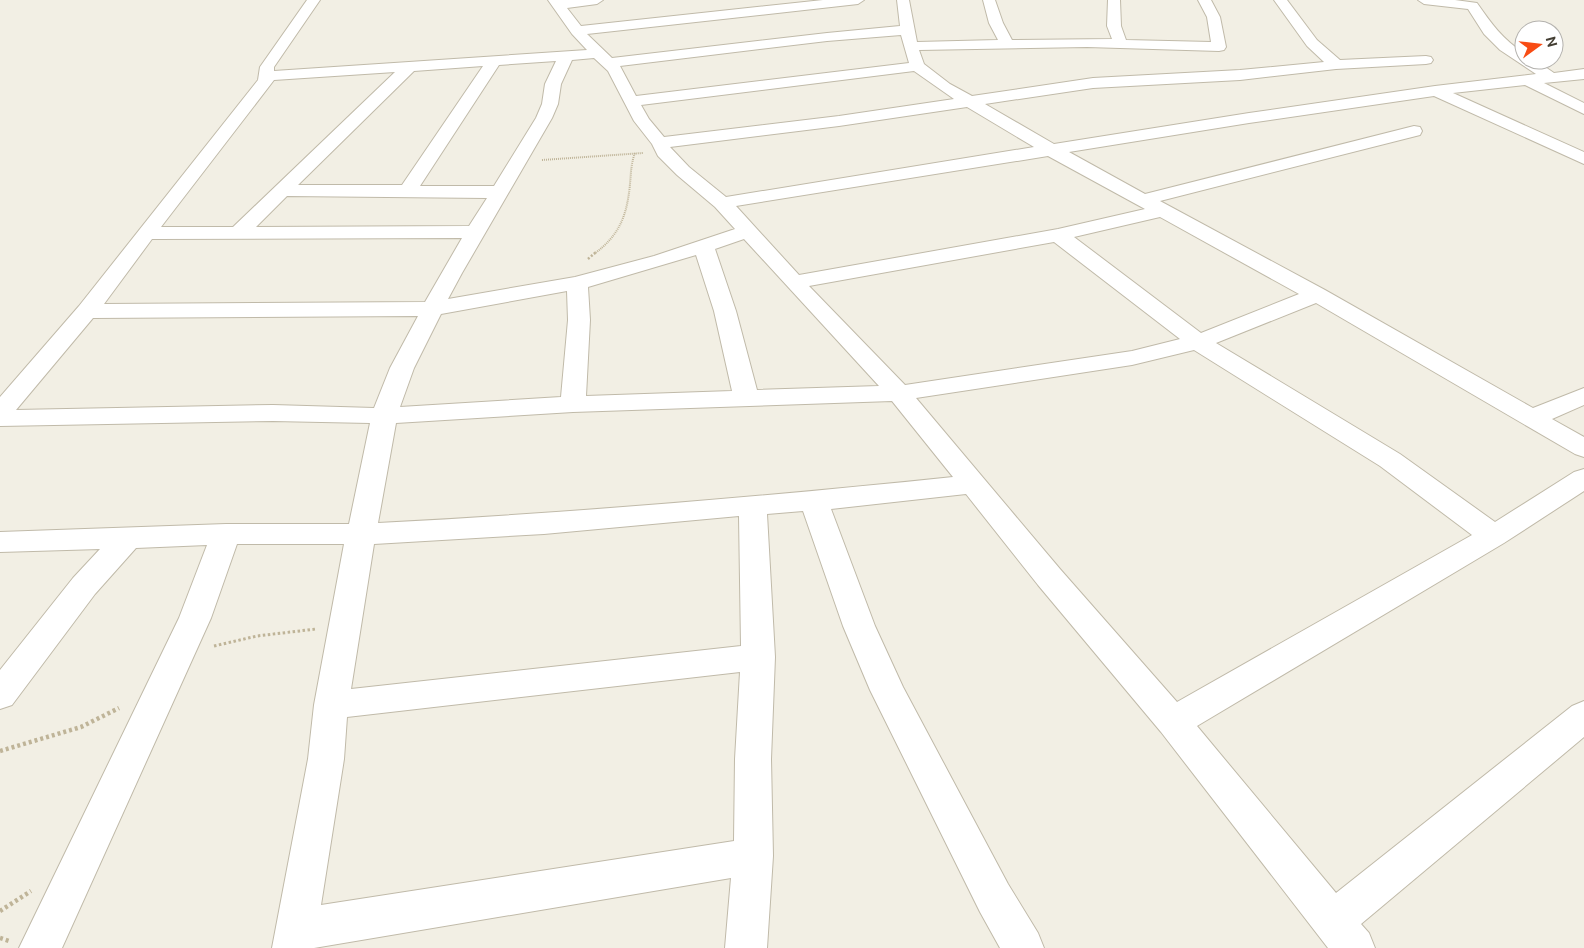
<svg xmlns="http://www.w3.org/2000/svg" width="1584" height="948" font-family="Ubuntu,sans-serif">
	<rect width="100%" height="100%" fill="#f2efe4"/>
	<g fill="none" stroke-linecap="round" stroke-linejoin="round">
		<g stroke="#c0baa9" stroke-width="2">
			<path id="minor" d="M307 0H320L274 67V71L587 50 572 34 548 0H603L597 4 567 8 581 26 823 0H864L858 4 587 34 612 58 827 33 900 26 897 0H909L917 42 998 40 989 23 983 0H995L1003 23 1012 40 1112 39 1107 26 1108 0H1120L1121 26 1126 40 1211 42 1207 17 1198 0H1211L1220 17 1226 47 1224 50 1219 51 1087 47 919 50 924 64 950 84 972 96 1093 78 1240 70 1324 62 1307 46 1274 0H1287L1317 40 1340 60 1426 56 1431 57 1433 60 1431 63 1426 64 1336 69 1240 80 1093 88 985 104 1054 144 1249 113 1435 86 1536 74 1500 50 1484 34 1468 9 1424 4 1418 0H1455L1477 3C1491 23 1503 40 1524 53V60H1535L1554 73 1584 69V79L1544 83 1584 103V114L1525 85 1453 93 1584 152V164L1434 96 1249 123 1069 152 1145 194 1414 126 1420 127 1422 131 1420 135 1160 201 1325 290 1533 408 1584 388V405L1552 419 1584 437V457L1575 454 1316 303 1216 343 1400 454 1495 522 1574 472 1584 469V491L1504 543 1197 726 1336 893 1572 706 1584 701V737L1361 924 1369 933 1375 948H1328L1161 732 1038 585 966 494 831 509 875 626 903 687 1008 884 1038 933 1044 948H1000L980 912 870 690 843 626 803 511 767 514 775 657 771 759 773 856 767 948H725L731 878 314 948H272L308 759 314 705 344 544H237L211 618 62 948H19L179 618 207 545 136 548 95 594 12 705 0 709V670L73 578 100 549 0 552V532L226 524H349L370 423 273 421 0 426V397L79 306 258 80 260 67ZM901 35 909 63 636 96 620 66 827 41ZM594 58 608 71 634 121 652 144 658 156 677 175 715 207 735 229 654 256 575 277 448 299 462 273 552 118 558 104 561 84 572 60ZM556 61 545 84 542 104 536 118 494 186H420L499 65ZM483 66 402 185H298L414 71ZM914 71 954 99 839 116 664 137 649 119 641 105ZM395 72 233 227H161L274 80ZM967 107 1034 147 726 197 689 167 670 147 839 126ZM1048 156 1145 209 1058 229 799 275 736 206ZM287 196 487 198 469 226 256 227ZM1160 217 1299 294 1201 333 1074 237ZM462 238 425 302 104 304 152 239ZM744 239 879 386 757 390 736 311 715 249ZM1054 242 1180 339 1132 351 905 385 809 286ZM696 255 714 311 732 391 586 396 590 320 588 287ZM567 291 568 320 561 397 400 407 414 368 441 314ZM418 316 390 368 374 408 273 405 16 410 93 318ZM1194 350 1380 466 1472 535 1177 702 1060 569 916 398 1132 365ZM892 401 953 477C761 497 570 513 378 523L396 423 573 412ZM739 516 741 646 351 689 374 544 544 534ZM740 672 735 759 734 841 321 905 344 759 347 717Z"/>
		</g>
		<g stroke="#bfb498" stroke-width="2" stroke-dasharray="1 1" stroke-linecap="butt">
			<path d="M542 160 643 153"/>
			<path d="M594 254C620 235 627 215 630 184 631 173 631 163 635 153"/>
		</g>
		<path stroke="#bfb498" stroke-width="2.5" stroke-dasharray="2 2" stroke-linecap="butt" d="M588 259 596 252"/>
		<path stroke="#bfb498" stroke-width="3" stroke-dasharray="2.5 2.5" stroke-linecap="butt" d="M214 646 257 636 316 629"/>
		<g stroke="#bfb498" stroke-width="4.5" stroke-dasharray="3 3" stroke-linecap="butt">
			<path d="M0 751 81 727 119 708"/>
			<path d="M0 911 31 891"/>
			<path d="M0 938 9 941"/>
		</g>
		<use href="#minor" fill="#fff" fill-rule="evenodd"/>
	</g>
	<g transform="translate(1539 45) rotate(75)"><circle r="24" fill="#ffffff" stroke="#b4b2ae"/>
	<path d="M0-4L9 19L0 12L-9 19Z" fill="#f84c14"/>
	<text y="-8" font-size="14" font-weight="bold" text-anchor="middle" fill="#443f34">N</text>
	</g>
</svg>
